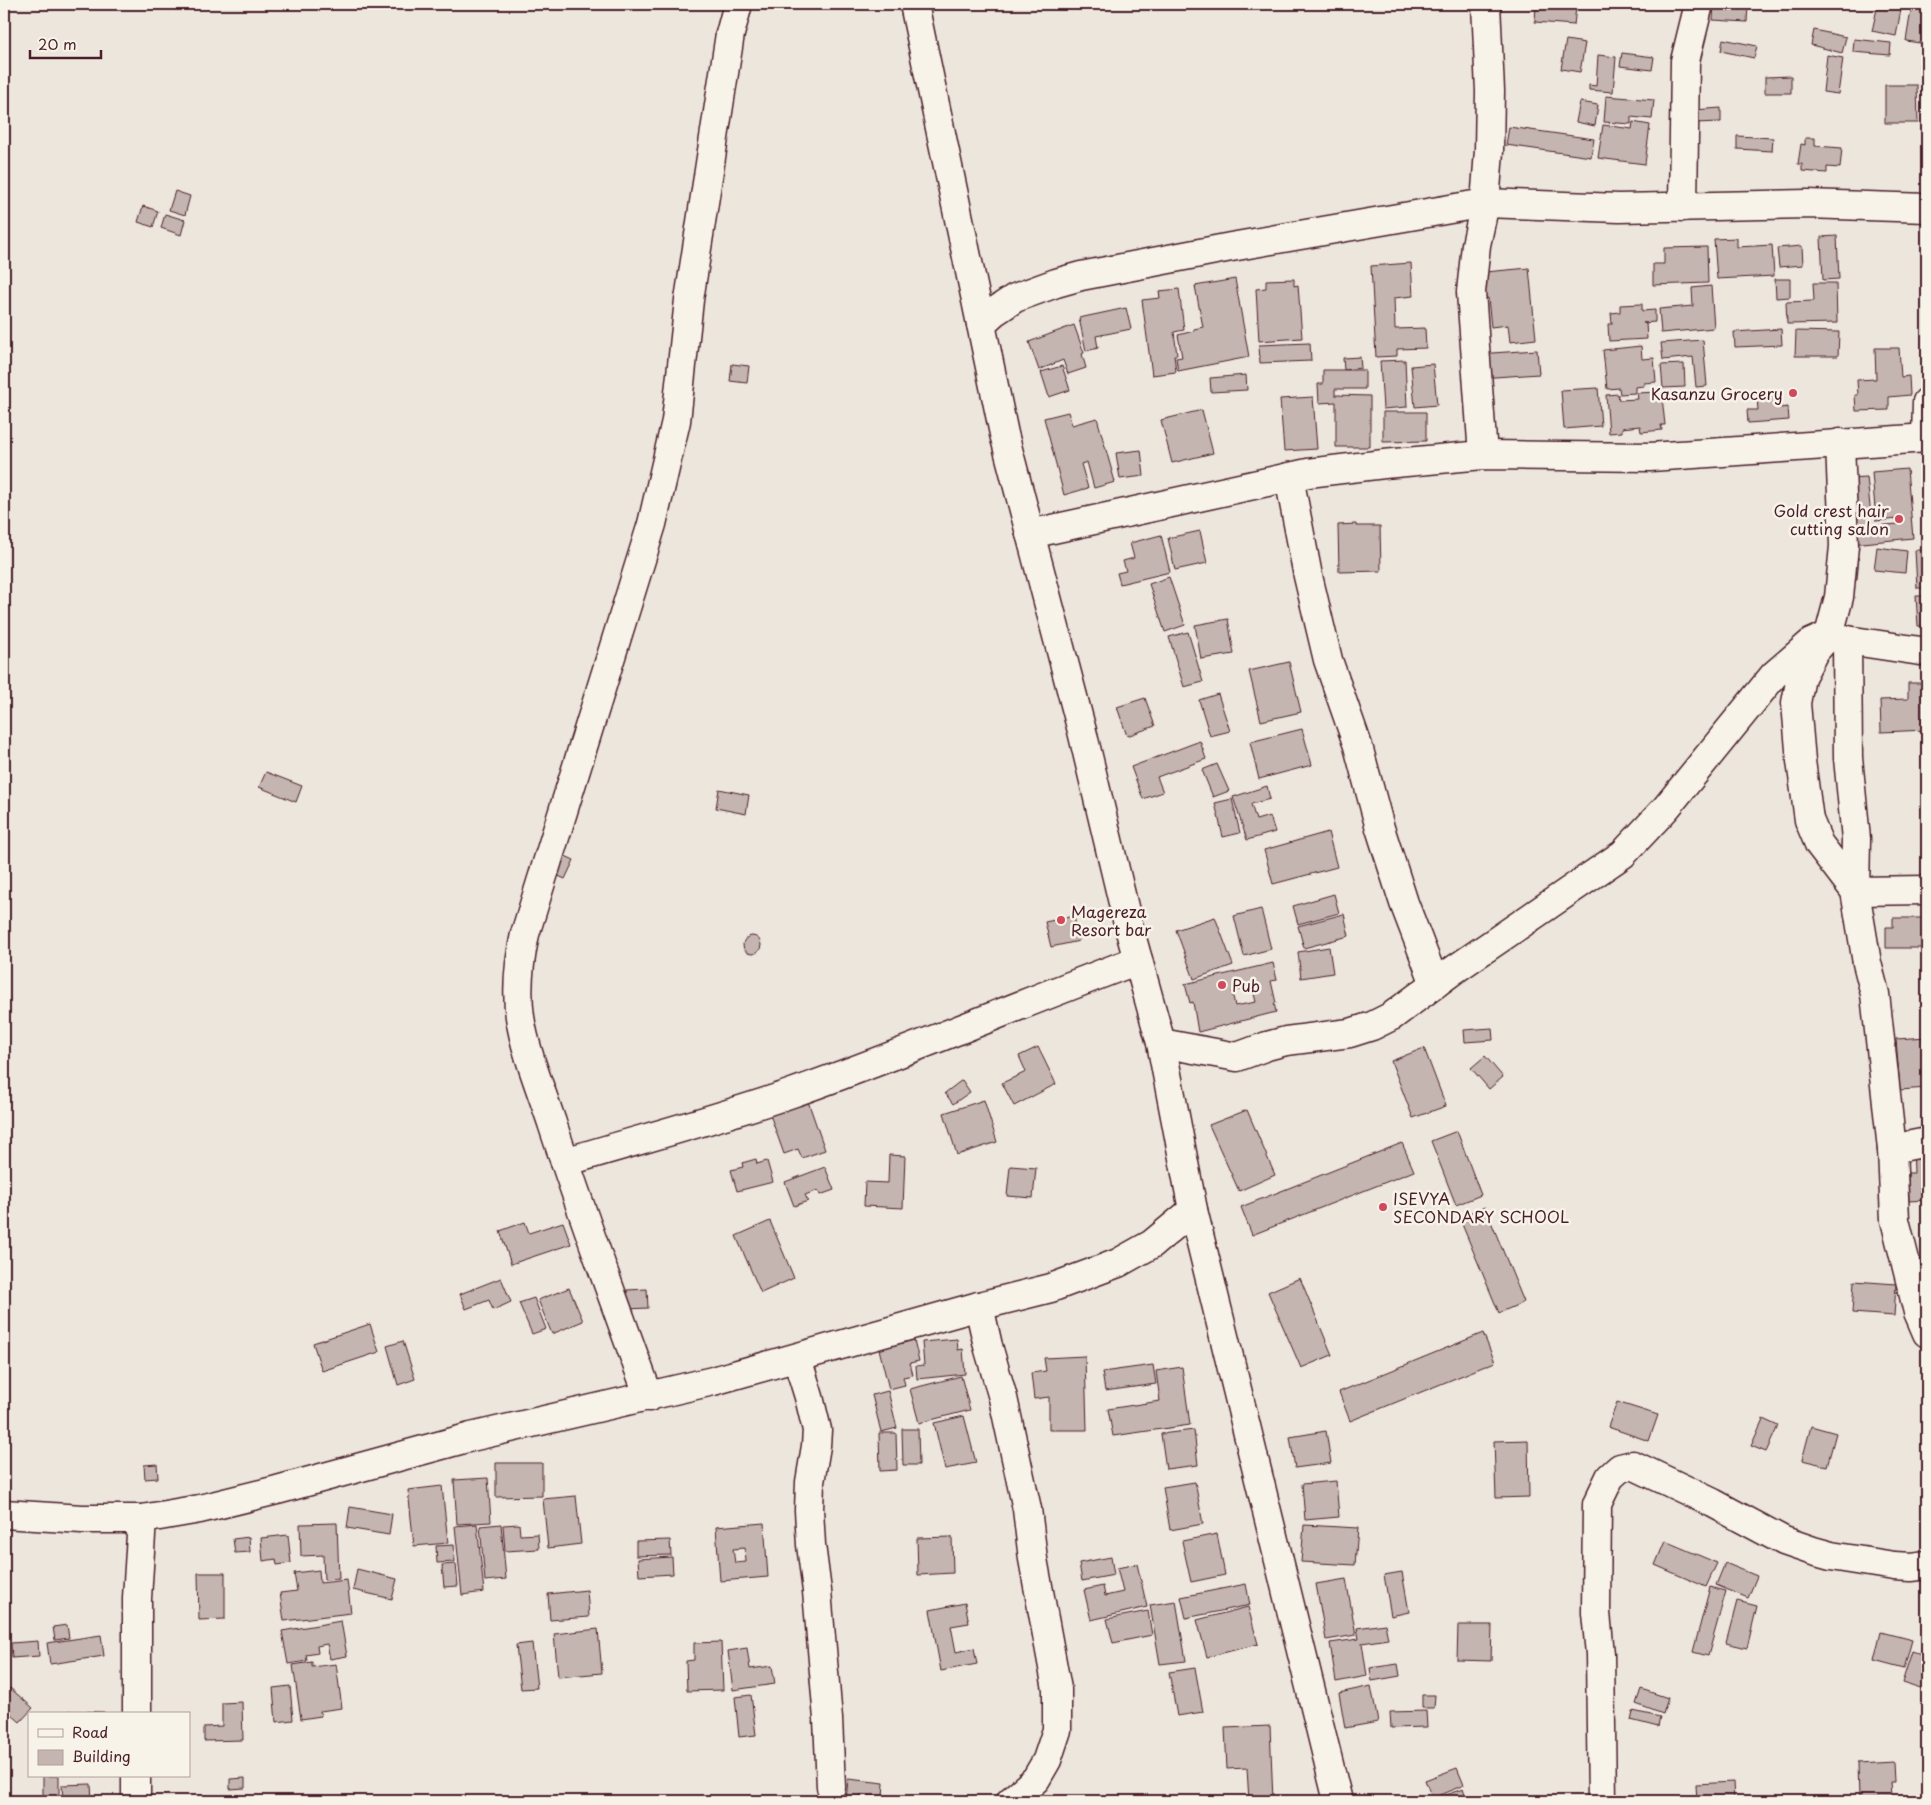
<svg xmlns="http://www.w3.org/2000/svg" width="1931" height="1805" font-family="'Playpen Sans',sans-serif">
	<rect width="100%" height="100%" fill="#ece6dd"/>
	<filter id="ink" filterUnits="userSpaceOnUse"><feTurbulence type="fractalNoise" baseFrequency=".02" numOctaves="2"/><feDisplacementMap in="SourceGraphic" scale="10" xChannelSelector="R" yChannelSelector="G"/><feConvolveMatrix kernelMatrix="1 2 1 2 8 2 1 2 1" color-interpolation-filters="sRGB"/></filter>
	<g filter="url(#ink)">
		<g fill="#c4b5b0" stroke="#4a1f2b" fill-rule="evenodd">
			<path d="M1536 4 1576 7 1574 25 1535 22Z"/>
			<path d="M1575 4H1592L1591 9 1575 6Z"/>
			<path d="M1714 4 1748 5 1747 22 1713 20Z"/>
			<path d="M1878 4H1902L1896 36 1872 31Z"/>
			<path d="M1912 4 1927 6V44L1906 41Z"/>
			<path d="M1814 30 1846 37 1842 53 1811 45Z"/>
			<path d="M1723 39 1757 46 1754 58 1721 51Z"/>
			<path d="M1854 39 1891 43 1890 55 1853 52Z"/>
			<path d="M1566 40 1585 43 1580 72 1561 69Z"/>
			<path d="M1924 47 1927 48V68L1919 66Z"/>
			<path d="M1622 53 1654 57 1652 70 1620 66Z"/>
			<path d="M1598 55 1616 57 1613 92 1589 90V85L1596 86Z"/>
			<path d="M1827 55 1843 58 1838 94 1823 92Z"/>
			<path d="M1791 76V93H1765V77Z"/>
			<path d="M1885 85H1917L1918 123H1885Z"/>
			<path d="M1606 96 1654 100 1652 119 1631 117V124L1604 122Z"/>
			<path d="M1580 102 1598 105 1595 126 1576 122Z"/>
			<path d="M1721 108V122L1695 123 1694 110Z"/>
			<path d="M1633 122 1650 125 1645 164 1598 158 1603 125 1632 129Z"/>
			<path d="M1509 127 1594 139 1591 157 1506 145Z"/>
			<path d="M1737 136 1773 138 1772 151 1737 149Z"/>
			<path d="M1805 138H1815V146L1842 148 1840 168 1827 167V173L1802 171V164H1798L1801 144 1805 145Z"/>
			<path d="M175 191 190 196 185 215 169 210Z"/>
			<path d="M143 206 158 211 153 227 138 222Z"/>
			<path d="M165 214 185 220 181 235 161 228Z"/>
			<path d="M1837 236 1839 279 1823 280 1821 237Z"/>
			<path d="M1737 238V247L1772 245 1774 276 1717 279 1714 239Z"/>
			<path d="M1802 246 1803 265 1779 267 1777 248Z"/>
			<path d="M1707 247 1708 283 1653 285V264H1664V248Z"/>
			<path d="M1411 263 1413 296 1394 298 1395 329 1425 328 1426 348 1397 349V356L1376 357 1371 266Z"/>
			<path d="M1529 268 1536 339 1510 342 1508 325 1491 327 1488 298 1477 299 1474 273Z"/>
			<path d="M1235 279 1249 357 1178 371 1176 358 1182 357 1178 335 1194 331V329L1203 327 1195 286Z"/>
			<path d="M1294 279V286L1298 285 1302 338 1259 341 1256 289 1266 288V280Z"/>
			<path d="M1775 279H1790V297L1776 298Z"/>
			<path d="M1813 283H1836L1837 323 1787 324 1786 302 1814 301Z"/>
			<path d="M1711 286 1714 328 1661 333 1659 309 1693 306 1692 288Z"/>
			<path d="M1179 289 1184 330 1174 332 1177 355H1174L1176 372 1152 375 1142 300 1160 298 1159 291Z"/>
			<path d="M1642 304V311L1655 310V322L1643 323H1646L1647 339 1609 341 1608 324H1612L1611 313 1620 312V305Z"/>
			<path d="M1126 308 1131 329 1096 336 1098 348 1086 351 1079 318Z"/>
			<path d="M1074 325 1084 353 1082 354 1086 368 1068 374 1063 360 1039 370 1029 342Z"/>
			<path d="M1781 329 1782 345 1735 347 1734 332Z"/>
			<path d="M1796 331 1839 332 1838 356H1795Z"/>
			<path d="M1703 340 1707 386 1696 387 1693 357 1663 360 1661 343Z"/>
			<path d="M1310 343 1311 361 1260 363 1259 345Z"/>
			<path d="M1641 346 1642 359 1654 358 1656 382 1644 383V386L1635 387V393L1620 394 1619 388 1607 389 1603 350Z"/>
			<path d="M1875 348H1899L1901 377 1909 376 1910 395 1889 397V410L1856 411 1855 395H1858L1857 380 1876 379Z"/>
			<path d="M1537 350 1539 374 1480 378 1477 354Z"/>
			<path d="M1360 357 1361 368 1344 370 1343 358Z"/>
			<path d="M1405 360 1407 407 1383 409 1380 361Z"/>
			<path d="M732 364 749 366 747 383 730 381Z"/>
			<path d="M1433 364 1437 405 1415 407 1411 366Z"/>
			<path d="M1684 364 1685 387 1663 388 1661 365Z"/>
			<path d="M1062 366 1070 390 1049 397 1041 372Z"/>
			<path d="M1323 370H1365V389H1335V395L1370 396V447H1336V402L1319 403 1318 384H1323Z"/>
			<path d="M1246 375 1247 390 1211 392 1210 378Z"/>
			<path d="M1598 388 1601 426 1564 429 1561 390Z"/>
			<path d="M1658 392V397H1662L1665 425H1661L1662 430 1641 432 1640 426 1622 428V432L1609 433 1606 395 1618 394 1619 400 1638 399 1637 393Z"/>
			<path d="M1313 397 1317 449 1284 451 1280 399Z"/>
			<path d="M1781 397V408L1788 407 1789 420 1748 423 1747 410H1758L1757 398Z"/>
			<path d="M1202 410 1213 453 1172 463 1161 420Z"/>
			<path d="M1068 412 1072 425 1097 418 1115 482 1094 488 1087 462 1081 464 1088 488 1064 495 1044 418Z"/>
			<path d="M1383 412H1426V441L1383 442Z"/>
			<path d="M1141 450 1144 476 1120 479 1116 453Z"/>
			<path d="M1907 469 1913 538 1852 544 1846 478 1867 477 1872 526 1899 524 1898 519 1876 521 1872 472Z"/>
			<path d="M1356 524V526H1380L1381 571 1339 572 1338 525Z"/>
			<path d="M1200 531 1207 563 1175 570 1168 538Z"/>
			<path d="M1161 535 1170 572 1120 584 1117 573 1126 571 1123 561 1134 558 1130 543Z"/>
			<path d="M1877 547 1907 551 1905 573 1874 570Z"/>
			<path d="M1915 550H1927V588H1917Z"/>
			<path d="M1844 556 1859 558 1857 579 1842 578Z"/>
			<path d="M1169 577 1185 625 1165 632 1149 584Z"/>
			<path d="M1916 596H1927V626H1918Z"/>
			<path d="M1228 619 1234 654 1201 659 1195 625Z"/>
			<path d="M1188 632 1203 682 1184 687 1169 637Z"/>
			<path d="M1289 662 1301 712 1261 721 1249 671Z"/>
			<path d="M1908 683H1927V730L1881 732 1880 700 1908 699Z"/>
			<path d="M1218 694 1230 731 1210 736 1199 700Z"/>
			<path d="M1145 698 1155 726 1127 736 1117 707Z"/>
			<path d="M1302 729 1312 765 1259 779 1250 742Z"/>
			<path d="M1200 741 1206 759 1157 777 1163 792 1143 799 1131 767Z"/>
			<path d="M1217 764 1229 791 1213 797 1202 770Z"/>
			<path d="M266 772 302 786 296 802 259 787Z"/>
			<path d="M1267 786 1270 799 1251 804 1256 820 1270 816 1275 832 1247 840 1233 797Z"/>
			<path d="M719 789 749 795 746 814 716 808Z"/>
			<path d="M1232 799 1240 833 1223 837 1215 803Z"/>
			<path d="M1328 832 1337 867 1273 884 1264 850Z"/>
			<path d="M563 855 574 860 565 879 554 874Z"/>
			<path d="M1334 894 1339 913 1298 924 1293 906Z"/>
			<path d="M1261 909 1271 949 1244 956 1234 916Z"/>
			<path d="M1344 914 1349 936 1304 948 1298 926Z"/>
			<path d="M1074 916 1079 941 1051 947 1045 922Z"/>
			<path d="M1215 917 1233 965 1194 979 1176 930Z"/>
			<path d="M1893 918H1927V948H1886V927H1893Z"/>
			<circle cx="752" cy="945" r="9"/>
			<path d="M1329 947 1333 973 1301 978 1298 952Z"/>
			<path d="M1273 963 1277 980 1271 981 1276 1003H1274L1276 1012 1198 1032 1193 1002 1190 1003 1185 984ZM1252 986 1256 1002 1235 1006 1232 992Z"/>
			<path d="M1492 1028 1493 1040 1465 1042 1464 1030Z"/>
			<path d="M1927 1037V1088L1900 1090 1896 1039Z"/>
			<path d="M1038 1047 1056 1084 1014 1106 1002 1083 1026 1072 1019 1056Z"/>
			<path d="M1424 1048 1446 1106 1413 1118 1391 1061Z"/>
			<path d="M1485 1056 1503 1077 1489 1089 1471 1068Z"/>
			<path d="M962 1080 970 1092 953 1104 945 1093Z"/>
			<path d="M803 1087 825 1150 802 1158 798 1149 784 1154 768 1109Z"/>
			<path d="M984 1100 997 1142 957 1155 944 1113Z"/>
			<path d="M1247 1110 1275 1175 1239 1191 1209 1125Z"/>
			<path d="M1457 1131 1481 1195 1456 1205 1431 1141Z"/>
			<path d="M1402 1143 1414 1171 1252 1235 1241 1207Z"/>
			<path d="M1913 1144H1927V1200L1909 1201 1908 1173H1914Z"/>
			<path d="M889 1155 905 1156 903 1208 864 1206 865 1182 888 1183Z"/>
			<path d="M756 1159 757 1164 767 1161 773 1182 737 1191 731 1170 743 1167 742 1163Z"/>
			<path d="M1010 1166 1036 1168 1033 1198 1007 1196Z"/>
			<path d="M825 1167 834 1190 820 1195 818 1190 805 1195 808 1201 794 1206 785 1182Z"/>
			<path d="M1485 1207 1524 1302 1499 1313 1459 1217Z"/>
			<path d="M770 1221 794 1278 761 1293 736 1236Z"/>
			<path d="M525 1222 529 1233 563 1222 571 1244 511 1264 500 1231Z"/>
			<path d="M501 1278 511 1302 493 1310 489 1300 466 1309 460 1294Z"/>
			<path d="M1300 1278 1332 1355 1301 1368 1268 1292Z"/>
			<path d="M1854 1281 1896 1284 1894 1316 1852 1313Z"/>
			<path d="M569 1288 583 1321 552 1334 538 1300Z"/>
			<path d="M647 1289 648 1308 627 1309V1290Z"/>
			<path d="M534 1298 546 1329 532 1334 519 1303Z"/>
			<path d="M370 1324 379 1352 322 1371 313 1343Z"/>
			<path d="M1483 1333 1495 1362 1350 1421 1339 1392Z"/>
			<path d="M957 1339 958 1350 963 1349 965 1374 917 1379 916 1366 924 1365 922 1342Z"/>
			<path d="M914 1340 919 1361 910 1363 913 1375 903 1377 905 1385 889 1389 879 1349Z"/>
			<path d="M403 1341 415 1379 398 1385 387 1346Z"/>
			<path d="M1085 1356 1087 1430H1049V1397L1034 1399 1031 1373 1046 1371 1044 1358Z"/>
			<path d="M1153 1365 1156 1384 1105 1391 1102 1372Z"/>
			<path d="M1182 1367 1190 1425 1113 1436 1108 1409 1160 1401 1156 1371Z"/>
			<path d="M961 1376 970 1410 919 1423 910 1389Z"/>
			<path d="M888 1391 897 1428 881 1432 872 1395Z"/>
			<path d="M1617 1402 1658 1415 1649 1441 1608 1427Z"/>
			<path d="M964 1416 976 1463 945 1469 934 1423Z"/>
			<path d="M1763 1419 1778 1426 1766 1452 1751 1446Z"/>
			<path d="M1811 1426 1836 1433 1827 1466 1802 1460Z"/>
			<path d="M902 1429H918L919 1465H903Z"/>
			<path d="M1194 1430 1198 1465 1166 1469 1161 1434Z"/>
			<path d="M1326 1431 1331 1463 1295 1468 1290 1437Z"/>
			<path d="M879 1433H896L897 1470 880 1471Z"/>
			<path d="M1528 1440 1529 1497 1496 1498 1494 1441Z"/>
			<path d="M496 1463H542V1496L496 1497Z"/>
			<path d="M157 1464 158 1478 145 1479 144 1465Z"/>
			<path d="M488 1478 491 1522 457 1524 454 1480Z"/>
			<path d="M1336 1481 1339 1517 1305 1520 1302 1484Z"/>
			<path d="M1195 1482 1203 1524 1170 1530 1163 1487Z"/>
			<path d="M442 1486 448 1543 414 1546 408 1490Z"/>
			<path d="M576 1496 581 1544 548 1548 543 1499Z"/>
			<path d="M350 1507 392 1514 389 1535 347 1528Z"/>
			<path d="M337 1523 339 1579 324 1580 323 1555 301 1556 300 1524Z"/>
			<path d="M764 1523 768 1577 720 1581 716 1527ZM745 1548 746 1562 735 1563 733 1549Z"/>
			<path d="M477 1524 484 1592 462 1595 455 1526Z"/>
			<path d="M501 1524 506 1579 485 1581 480 1526Z"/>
			<path d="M519 1524 520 1535 538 1534 539 1549 505 1551 503 1525Z"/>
			<path d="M1304 1525 1358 1528 1355 1565 1301 1562Z"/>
			<path d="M1217 1534 1225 1575 1191 1582 1182 1541Z"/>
			<path d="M288 1535 291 1563 277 1565 276 1559 263 1561 261 1538Z"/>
			<path d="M249 1537 250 1552 235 1553 233 1539Z"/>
			<path d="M952 1537 953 1573 918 1575 917 1538Z"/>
			<path d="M670 1540 671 1555 636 1556V1541Z"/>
			<path d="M1665 1541 1717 1563 1706 1587 1655 1565Z"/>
			<path d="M454 1545 455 1562 437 1563 436 1546Z"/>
			<path d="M672 1557 673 1574 639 1576 638 1559Z"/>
			<path d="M1111 1557 1114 1575 1082 1581 1079 1563Z"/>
			<path d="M1725 1563 1757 1576 1748 1598 1716 1585Z"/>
			<path d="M456 1564 458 1586 444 1587 442 1565Z"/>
			<path d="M1137 1564 1147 1607 1091 1620 1084 1590 1103 1586 1105 1596 1123 1592 1117 1568Z"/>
			<path d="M357 1569 397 1579 392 1599 353 1590Z"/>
			<path d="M319 1570 320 1583 347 1580 351 1613 284 1621 280 1593 297 1591 294 1573Z"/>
			<path d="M1402 1572 1409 1612 1391 1616 1384 1575Z"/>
			<path d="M198 1573H225V1619L199 1620Z"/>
			<path d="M1346 1579 1356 1635 1326 1640 1316 1584Z"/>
			<path d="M1246 1584 1250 1605 1186 1618 1181 1597Z"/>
			<path d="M1710 1587 1726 1591 1708 1656 1693 1652Z"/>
			<path d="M587 1590 589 1617 550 1620 548 1594Z"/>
			<path d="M1176 1601 1186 1661 1160 1664 1150 1605Z"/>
			<path d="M1737 1601 1757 1606 1747 1648 1726 1643Z"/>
			<path d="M965 1603 969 1623 951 1626 956 1652 974 1648 977 1664 941 1671 930 1610Z"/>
			<path d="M1248 1607 1258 1644 1207 1657 1197 1620Z"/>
			<path d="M1148 1611 1152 1635 1113 1643 1107 1619Z"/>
			<path d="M341 1621 347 1656 330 1659 327 1644 317 1646 318 1653 306 1655 307 1661 288 1664 282 1631Z"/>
			<path d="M1385 1624 1388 1639 1362 1643 1367 1676 1336 1682 1330 1643 1359 1639 1357 1628Z"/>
			<path d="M67 1625 69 1638 55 1640 53 1627Z"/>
			<path d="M1458 1625H1492L1491 1661 1457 1660Z"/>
			<path d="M598 1629 602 1673 558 1677 554 1634Z"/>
			<path d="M1881 1632 1912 1640 1904 1669 1874 1661Z"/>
			<path d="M1927 1632V1653L1921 1651Z"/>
			<path d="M101 1635 104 1656 50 1664 47 1643Z"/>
			<path d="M38 1641 39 1656 12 1658 11 1643Z"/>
			<path d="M721 1642 723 1690 687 1691 686 1661 694 1660V1643Z"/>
			<path d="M532 1643 537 1688 521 1689 516 1645Z"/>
			<path d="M747 1648 750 1669 772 1666 775 1684 733 1690 728 1651Z"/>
			<path d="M1912 1651 1927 1656V1691L1902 1683Z"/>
			<path d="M312 1662V1667L336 1664 342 1708 320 1711 321 1716 301 1719 293 1665Z"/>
			<path d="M1398 1664 1400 1676 1372 1681 1370 1668Z"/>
			<path d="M1195 1668 1203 1712 1177 1716 1169 1672Z"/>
			<path d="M290 1686 293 1720 276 1722 273 1688Z"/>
			<path d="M1371 1686 1378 1722 1345 1728 1339 1693Z"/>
			<path d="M10 1688 33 1708 20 1722 4 1708V1695Z"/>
			<path d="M1641 1689 1668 1698 1663 1714 1636 1704Z"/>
			<path d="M751 1695 756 1735 739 1737 735 1697Z"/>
			<path d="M1422 1695H1435L1434 1708H1422Z"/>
			<path d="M242 1702 243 1740 204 1741V1727L222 1726V1703Z"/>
			<path d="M68 1711 104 1712V1714H68Z"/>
			<path d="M1426 1711 1427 1727 1391 1728 1390 1712Z"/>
			<path d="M1633 1711 1660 1717 1658 1727 1631 1720Z"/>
			<path d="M1270 1726 1273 1801H1249L1247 1768 1227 1769 1225 1728Z"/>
			<path d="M1893 1761 1894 1782H1890L1891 1798 1859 1800 1858 1763Z"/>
			<path d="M1457 1768 1464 1785 1432 1798 1425 1780Z"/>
			<rect x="43" y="1776" width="16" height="21"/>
			<path d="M245 1778V1788L230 1789V1779Z"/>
			<path d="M848 1779 884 1783 883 1797 860 1795 859 1801H846Z"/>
			<path d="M1733 1782 1734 1801H1697L1696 1784Z"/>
			<path d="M91 1784 92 1801H63L62 1785Z"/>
			<path d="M1463 1789 1467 1801H1433V1799Z"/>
		</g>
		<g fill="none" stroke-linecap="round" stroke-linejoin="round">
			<g stroke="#4a1f2b" stroke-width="31">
				<g id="minor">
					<path d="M914 4 1004 434 1082 731 1128 924 1161 1043 1193 1210 1338 1801"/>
					<path d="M1683 207 1685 61 1699 4"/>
					<path d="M981 324 994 312 1015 298 1056 283 1081 276 1231 247 1485 203 1619 208 1807 204 1927 208"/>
					<path d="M1926 438 1927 402"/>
					<path d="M1840 443 1844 546 1839 597 1829 635 1814 652 1801 677 1796 703 1801 761 1809 820 1819 844 1855 891 1867 963 1875 994 1892 1149 1895 1220 1918 1312 1927 1333"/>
					<path d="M1483 455 1471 292 1476 245 1485 203 1489 151 1490 91 1486 4"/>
					<path d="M1289 477 1308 576 1328 660 1358 746 1380 828 1404 903 1435 984"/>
					<path d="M1030 534 1308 473 1384 464 1483 455 1650 457 1927 438"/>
					<path d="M1847 640 1848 758 1856 839 1855 891 1927 890"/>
					<path d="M1161 1043 1237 1057 1267 1046 1286 1041 1350 1033 1372 1026 1392 1016 1451 972 1623 854 1666 808 1774 675 1811 643 1829 635 1847 640 1927 652"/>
					<path d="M1892 1149 1927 1142"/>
					<path d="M565 1162C641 1139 718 1119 792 1093 909 1052 1022 1003 1138 960"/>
					<path d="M979 1306 988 1346 1003 1398 1027 1509 1033 1559 1057 1689V1730L1047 1760 1036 1779 1011 1801"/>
					<path d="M797 1358 809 1397 817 1430 816 1446 810 1482 809 1510 811 1545 817 1591 828 1719 831 1787"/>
					<path d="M649 1397C616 1307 583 1217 553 1126 542 1092 525 1052 520 1017 516 989 519 962 525 934L652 524 676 421 689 300 730 34 738 4"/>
					<path d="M4 1514 82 1519H142L200 1509 277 1490 471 1437 713 1381 979 1306 1051 1288 1118 1263 1152 1244 1193 1210"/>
					<path d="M137 1714V1598L142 1519"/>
					<path d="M136 1801V1776"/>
					<path d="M1602 1801 1600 1654 1596 1613 1597 1504 1610 1477 1620 1468 1633 1465 1713 1503 1784 1541 1813 1551 1831 1556 1894 1566 1911 1567 1927 1565"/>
				</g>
			</g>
			<use href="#minor" stroke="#f7f3e8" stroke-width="28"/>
		</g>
	</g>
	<g fill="#d1495b" stroke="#f7f3e8" stroke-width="2">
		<circle cx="1793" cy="393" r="5"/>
		<circle cx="1899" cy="519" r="5"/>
		<circle cx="1061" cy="920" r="5"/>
		<circle cx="1222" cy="985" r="5"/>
		<circle cx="1383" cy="1207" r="5"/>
	</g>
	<g text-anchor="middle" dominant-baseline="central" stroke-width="5" stroke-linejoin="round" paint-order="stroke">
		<g font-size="16" fill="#4a1f2b" stroke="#f7f3e8" text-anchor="start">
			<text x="1783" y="393" text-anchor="end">Kasanzu Grocery</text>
			<text x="1889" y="510" text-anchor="end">Gold crest hair<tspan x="1889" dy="18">cutting salon</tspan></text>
			<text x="1071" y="911">Magereza<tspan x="1071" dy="18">Resort bar</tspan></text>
			<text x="1232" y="985">Pub</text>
			<text x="1393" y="1198">ISEVYA<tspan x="1393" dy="18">SECONDARY SCHOOL</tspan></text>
		</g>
	</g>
	<rect width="1931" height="1805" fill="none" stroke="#f7f3e8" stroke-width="20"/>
	<rect x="10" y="10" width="1911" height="1785" fill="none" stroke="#4a1f2b" stroke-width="2" filter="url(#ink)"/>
	<rect x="28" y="1712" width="162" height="65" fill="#f7f3e8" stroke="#b29e9c"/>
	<rect x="38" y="1729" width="25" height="8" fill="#f7f3e8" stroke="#b29e9c"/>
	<text x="72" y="1738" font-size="15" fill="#4a1f2b">Road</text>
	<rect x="38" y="1750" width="25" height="15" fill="#c4b5b0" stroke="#b29e9c"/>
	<text x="72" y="1762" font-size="15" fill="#4a1f2b">Building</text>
	<path d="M30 50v8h71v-8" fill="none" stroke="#4a1f2b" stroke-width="2.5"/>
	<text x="38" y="50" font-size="15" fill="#4a1f2b" stroke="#f7f3e8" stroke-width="4" paint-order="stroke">20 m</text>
</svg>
